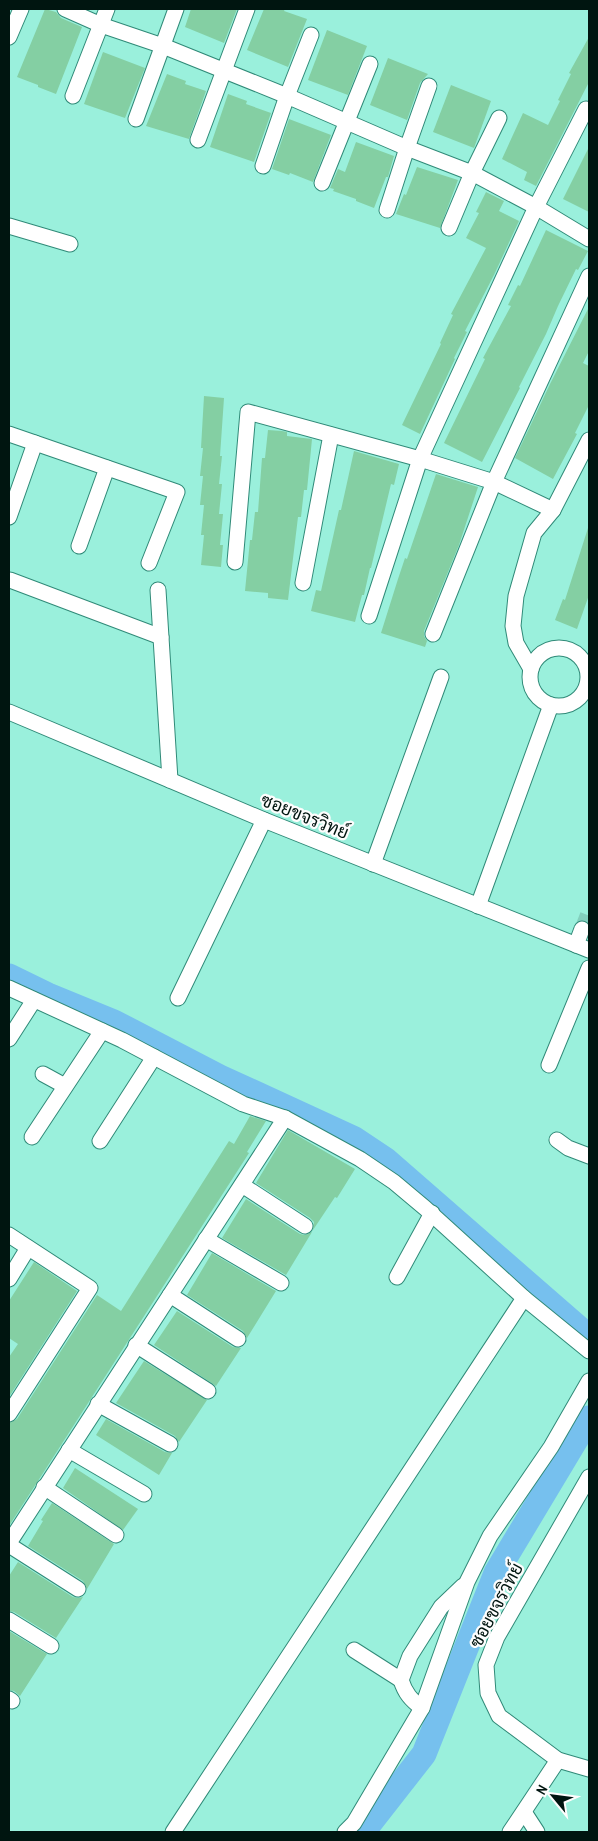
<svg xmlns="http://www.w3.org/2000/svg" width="598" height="1841" font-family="'Archivo Narrow',Sarabun,sans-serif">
	<rect width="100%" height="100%" fill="#9af0dc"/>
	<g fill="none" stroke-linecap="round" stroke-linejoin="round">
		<g stroke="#76c0ee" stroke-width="25">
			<path d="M9 976 48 995 114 1022 220 1077 353 1138 386 1160 589 1337"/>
			<path d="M363 1832 424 1754 496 1573 589 1418"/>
		</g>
	</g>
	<g fill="#84cfa3">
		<path d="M45 9 56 12 61 18 82 27 56 94 38 87V85L17 77Z"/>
		<path d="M191 9H237L224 43 185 27Z"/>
		<path d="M264 9H285L284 11 307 19 288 67 247 50Z"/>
		<path d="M327 30 367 46 348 95 308 80Z"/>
		<path d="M589 37V82L536 186 524 180 527 172 502 159 523 113 548 125 560 101 558 100 571 74 569 73Z"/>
		<path d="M103 52 145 68 125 118 84 104Z"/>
		<path d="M388 58 428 74 420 83 407 120 370 105Z"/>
		<path d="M167 74 186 81 185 84 206 91 189 139 146 126Z"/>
		<path d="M451 85 491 101 474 148 433 132Z"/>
		<path d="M228 94 247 101 246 104 271 113 254 162 210 147Z"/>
		<path d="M289 119 331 135 313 182 290 173 289 175 272 169Z"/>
		<path d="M356 142 394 156 388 177H386L374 208 356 201V199L333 191 334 189 330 188 338 169 345 172Z"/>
		<path d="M589 147V212L563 199Z"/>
		<path d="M417 167 458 180 440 228 396 214 404 194 406 195Z"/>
		<path d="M486 192 504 201 499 211 519 221 494 275 465 331 467 332 454 358 455 359 420 434 402 425 441 344 440 343 453 315 451 314 486 248 466 238 479 213 476 212Z"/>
		<path d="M546 230 588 251 578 270 576 269 558 306 546 334 519 387 520 388 482 462 444 443 485 359 483 358 511 306 508 305 518 285 520 286Z"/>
		<path d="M589 307V351L583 363 589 366V405L575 433 577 434 553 479 515 458 550 384Z"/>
		<path d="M204 396 224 398 220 456H222L219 484H222L219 514H223L220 545H223L221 567 201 565 204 535H201L204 505H200L203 476H200L203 448H201Z"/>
		<path d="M268 430 282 431 287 432V436L312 439 307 490H304L301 517H298L288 600 268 598V593L245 591 250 540H252L255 512H258L262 458H265Z"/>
		<path d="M354 451 399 464 394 485 391 484 371 568H370L364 595H362L355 622 311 611 316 590 321 591 339 510H341Z"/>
		<path d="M436 474 478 487 459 545 424 631V636L427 641 425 647 381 633 398 579 405 558 407 559Z"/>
		<path d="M588 528H589V595L577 629 555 620 563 599 565 600Z"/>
		<path d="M250 1116 266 1121 247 1152 249 1153 9 1526V1423L17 1419 97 1295 121 1311 229 1141 234 1144Z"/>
		<path d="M288 1130 355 1169 337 1198 335 1197 313 1230 314 1222 310 1218 256 1183Z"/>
		<path d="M246 1199 300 1234 305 1235 312 1232 286 1275 222 1238Z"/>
		<path d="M212 1253 276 1291 247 1338 243 1331 187 1295Z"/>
		<path d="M34 1262 77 1291 9 1397V1357L18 1344 9 1338V1301Z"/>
		<path d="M177 1311 233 1347 241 1348 216 1386 154 1345Z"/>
		<path d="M144 1361 207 1400 179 1442 175 1436 116 1403Z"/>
		<path d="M106 1419 165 1452 172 1453 159 1475 96 1435Z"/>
		<path d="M75 1468 138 1509 123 1530 63 1488Z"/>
		<path d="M52 1503 114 1544 87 1589 83 1581 28 1546 43 1521 41 1520Z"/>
		<path d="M18 1562 73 1597 78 1598 83 1597 56 1638 14 1612 9 1611V1576Z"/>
		<path d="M9 1631 47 1654 20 1696 14 1691 9 1690Z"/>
	</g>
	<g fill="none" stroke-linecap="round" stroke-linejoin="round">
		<path stroke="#83cfbd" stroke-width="15" stroke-dasharray="15 8" stroke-linecap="butt" d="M582 929 589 911"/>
		<g stroke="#308a78" stroke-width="17">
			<g id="minor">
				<path d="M65 9 101 25 163 46 287 96 407 148 472 173 536 207 589 239"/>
				<path d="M9 37 21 9"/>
				<path d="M73 96 107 9"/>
				<path d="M136 119 176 9"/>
				<path d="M198 140 247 9"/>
				<path d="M263 166 287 96 311 35"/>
				<path d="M322 183 370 64"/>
				<path d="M387 210 407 148 429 86"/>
				<path d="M9 226 70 244"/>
				<path d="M449 228 472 173 499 118"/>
				<path d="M9 434 177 492 149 563"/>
				<path d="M553 510 589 440"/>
				<path d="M9 517 35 443"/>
				<path d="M79 546 107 468"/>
				<path d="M235 562 248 412 420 459 494 482 553 510 534 533 516 596 513 626 516 643 531 669"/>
				<path d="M10 580 161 637"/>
				<path d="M303 583 331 435"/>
				<path d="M158 590 170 780"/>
				<path d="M369 616 420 459 536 207 586 109"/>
				<path d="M433 634 494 482 589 276"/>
				<circle cx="559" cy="677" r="29"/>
				<path d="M9 712 264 820 589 950"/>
				<path d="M373 864 441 677"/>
				<path d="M478 906 551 705"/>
				<path d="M576 945 582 929"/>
				<path d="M9 988 122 1040 243 1104 285 1118 360 1159 394 1182 425 1208 524 1298 589 1351"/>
				<path d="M178 998 264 820"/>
				<path d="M9 1039 34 1000"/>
				<path d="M549 1065 589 968"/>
				<path d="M43 1074 65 1086"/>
				<path d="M32 1137 102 1031"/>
				<path d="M557 1140 568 1148 589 1156"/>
				<path d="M100 1141 154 1057"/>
				<path d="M242 1185 305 1226"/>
				<path d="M9 1235 90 1288 9 1414"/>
				<path d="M206 1239 281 1283"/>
				<path d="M397 1277 432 1213"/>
				<path d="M9 1279 28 1248"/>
				<path d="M170 1295 238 1339"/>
				<path d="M136 1345 208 1391"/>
				<path d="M98 1404 170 1444"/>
				<path d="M69 1450 144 1494"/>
				<path d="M589 1477 497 1637 486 1665 488 1693 499 1716 558 1760 589 1769"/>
				<path d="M44 1487 116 1535"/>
				<path d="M9 1543 285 1118"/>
				<path d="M9 1545 78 1589"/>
				<path d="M9 1620 51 1646"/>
				<path d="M354 1650 401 1680"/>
				<path d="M9 1699 12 1701"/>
				<path d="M422 1708C411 1700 405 1693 401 1680L410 1656 441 1607 463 1586"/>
				<path d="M524 1812 537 1832"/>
				<path d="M173 1832 524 1298"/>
				<path d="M345 1832 354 1823 422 1708 467 1582 490 1536 551 1447 589 1381"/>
				<path d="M510 1832 558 1760"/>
			</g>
		</g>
		<use href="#minor" stroke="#fff" stroke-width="15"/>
	</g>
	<g text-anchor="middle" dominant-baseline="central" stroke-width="4.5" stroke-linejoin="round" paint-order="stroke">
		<g font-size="18" fill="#001510" stroke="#fdfdfd">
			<text transform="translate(305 816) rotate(22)">ซอยขจรวิทย์</text>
			<text transform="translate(496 1605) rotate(-62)">ซอยขจรวิทย์</text>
		</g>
	</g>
	<rect width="598" height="1841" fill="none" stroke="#001510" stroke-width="20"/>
	<g transform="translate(553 1796) rotate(299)" stroke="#fdfdfd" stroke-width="4" paint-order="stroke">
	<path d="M0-4L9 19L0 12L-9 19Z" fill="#001510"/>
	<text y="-8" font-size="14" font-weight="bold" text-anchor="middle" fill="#001510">N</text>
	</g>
</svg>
